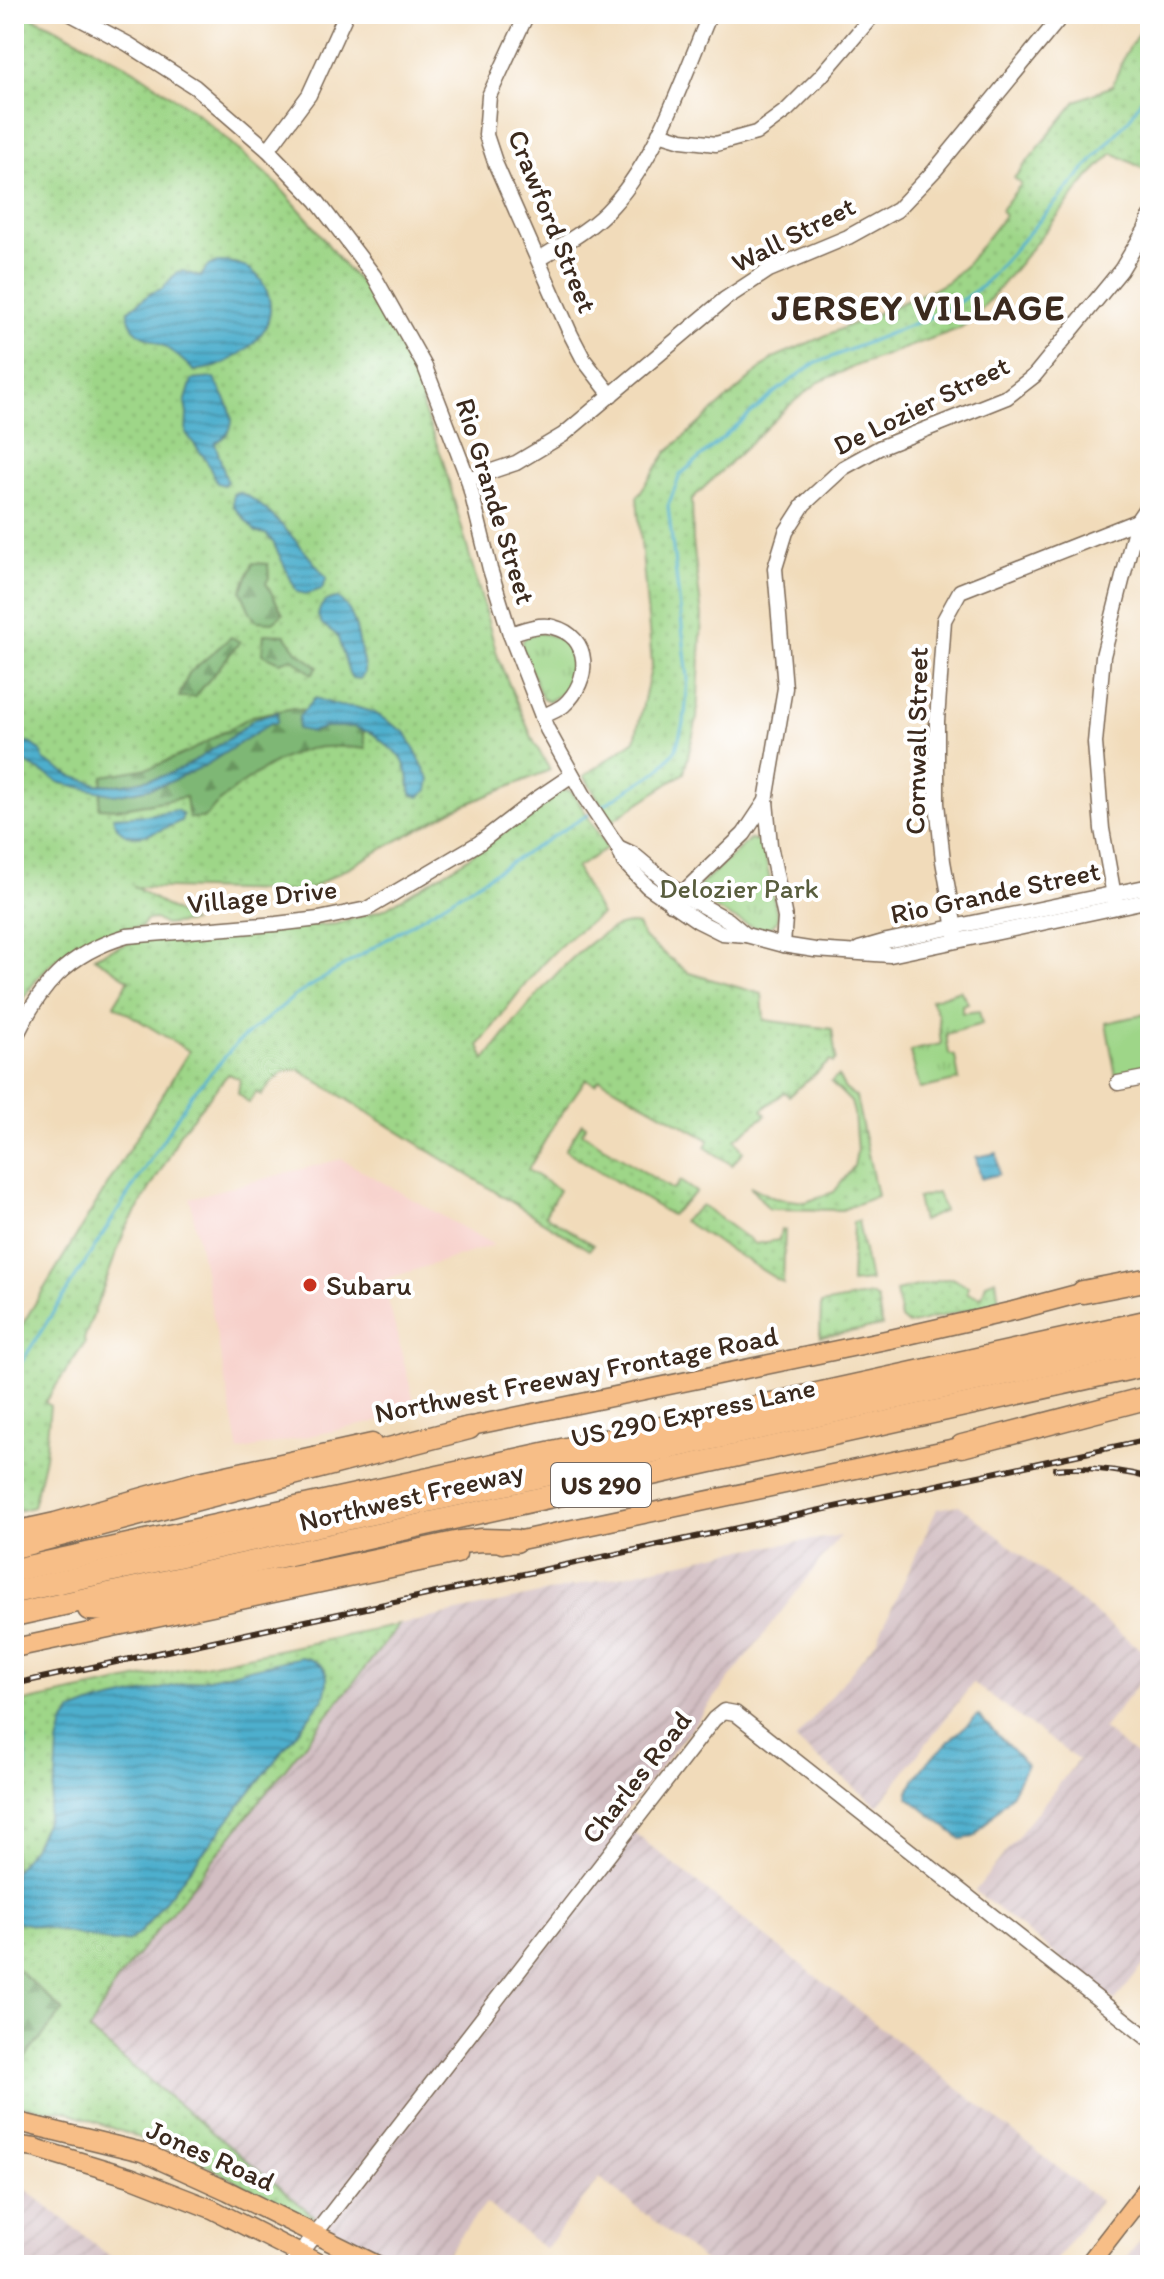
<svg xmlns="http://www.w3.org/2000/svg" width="1164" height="2279" font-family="Itim,sans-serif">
	<defs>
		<pattern id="industrial-furrows" width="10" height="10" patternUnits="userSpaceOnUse" patternTransform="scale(2)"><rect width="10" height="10" fill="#d2bec2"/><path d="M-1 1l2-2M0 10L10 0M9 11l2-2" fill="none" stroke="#b5a3a6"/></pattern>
		<pattern id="grass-dots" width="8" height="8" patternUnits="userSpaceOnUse" patternTransform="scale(2)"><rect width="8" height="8" fill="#9ed688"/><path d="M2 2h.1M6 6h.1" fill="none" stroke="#89b875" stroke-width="1.8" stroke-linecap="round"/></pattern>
		<pattern id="forest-firs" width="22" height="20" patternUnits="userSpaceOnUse" patternTransform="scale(2)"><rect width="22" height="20" fill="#7eb774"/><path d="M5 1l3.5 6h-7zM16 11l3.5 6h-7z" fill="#68955f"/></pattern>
		<pattern id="park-tufts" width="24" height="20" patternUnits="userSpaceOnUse" patternTransform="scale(2)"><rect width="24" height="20" fill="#9ed688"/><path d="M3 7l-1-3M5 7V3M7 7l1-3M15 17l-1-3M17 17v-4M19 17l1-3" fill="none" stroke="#89b875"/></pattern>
		<pattern id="water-rules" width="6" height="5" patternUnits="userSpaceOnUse" patternTransform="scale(2)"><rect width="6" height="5" fill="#4eafcd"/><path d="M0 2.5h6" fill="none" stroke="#428fa6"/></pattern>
	</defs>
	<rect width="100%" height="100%" fill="#fff"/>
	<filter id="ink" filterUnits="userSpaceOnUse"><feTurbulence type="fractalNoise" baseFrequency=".0125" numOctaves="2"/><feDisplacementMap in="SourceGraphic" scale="16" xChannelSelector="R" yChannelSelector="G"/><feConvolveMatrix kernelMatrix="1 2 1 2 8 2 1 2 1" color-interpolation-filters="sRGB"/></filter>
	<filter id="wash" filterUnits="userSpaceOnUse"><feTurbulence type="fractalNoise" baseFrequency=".006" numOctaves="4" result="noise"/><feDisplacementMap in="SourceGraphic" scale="32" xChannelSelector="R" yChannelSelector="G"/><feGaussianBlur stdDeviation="1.8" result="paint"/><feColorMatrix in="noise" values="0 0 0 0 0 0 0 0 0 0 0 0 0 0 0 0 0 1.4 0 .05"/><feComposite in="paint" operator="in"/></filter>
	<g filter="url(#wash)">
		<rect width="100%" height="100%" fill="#f1dbba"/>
		<path fill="#f7d0ca" d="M341 1159 494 1245 383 1280 417 1413 239 1451 190 1198Z"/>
		<g fill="url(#industrial-furrows)">
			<path d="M959 1505 1150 1657V1669L1103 1729 1150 1767V1957L1115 2001 975 1891 1078 1760 973 1683 878 1806 795 1740 877 1640 937 1509Z"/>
			<path d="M840 1536 619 1821 1100 2201 1052 2265H709L600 2178 545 2249 486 2203 438 2265H405L340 2232 314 2216 89 2031 116 1982 399 1625 728 1552Z"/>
			<path d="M14 2180 121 2265H14Z"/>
			<path d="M1150 2227V2265H1121Z"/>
		</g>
		<g fill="url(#grass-dots)" stroke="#6c8053" stroke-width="2">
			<path d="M14 14H25L52 26 133 69 198 114 276 183 309 220 345 267 386 309 411 359 420 382 423 409 442 457 499 661 534 742 550 770 455 809 304 892 135 887 192 922 165 925 155 919 146 920 142 927C78 933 45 958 14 1014Z"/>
			<path d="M1150 14V172L1113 153 1089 177 974 319 958 329 858 365 819 382 792 403 692 499 693 541 702 616 697 718 684 773 612 821 584 776 635 740 652 664 637 497 667 452 773 358 934 289 948 281 965 266 1005 215 1001 210 1021 184 1014 178 1076 101 1112 86 1125 55Z"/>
			<path d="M568 790 574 794 607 848 576 868 601 915C547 947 517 996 479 1045L485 1060C510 1028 595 912 638 925L644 938 689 973 762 994 764 1020 832 1029 836 1060 833 1063 830 1061 789 1096 784 1092 762 1110 766 1115 735 1139 743 1152 732 1165 705 1147 709 1140 600 1079 595 1084 586 1079 555 1123 528 1170 559 1190 545 1215 593 1245 589 1250 301 1071C282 1066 272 1082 261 1095L256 1092 249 1103 238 1093 240 1079 228 1074 180 1133 170 1155 125 1230 84 1339 85 1343 45 1402 50 1406 45 1457 33 1507 14 1512V1338L189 1051 114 1005 129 980 94 957C112 948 146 935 166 939 168 939 177 944 178 945L189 942 188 938 190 936 336 924 384 909 462 862 561 791Z"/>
			<path d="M838 1076 845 1089 856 1097 877 1196 842 1210 769 1209 750 1186 774 1198 806 1202 834 1192 854 1166 857 1151 854 1113 851 1102 831 1082Z"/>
			<path d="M582 1123 586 1126 582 1133 673 1190 680 1181 696 1192 671 1215 565 1150Z"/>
			<path d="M937 1193 944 1211 922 1221 917 1198Z"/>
			<path d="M702 1205 755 1244 779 1240 781 1229 785 1230 783 1283 683 1221Z"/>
			<path d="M858 1221 870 1281 851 1283 853 1222Z"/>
			<path d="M951 1278 968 1286 967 1293 982 1297 986 1283 996 1279 999 1302 908 1325 901 1319 896 1291Z"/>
			<path d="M871 1295 877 1299 882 1326 820 1337 821 1304Z"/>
			<path d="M399 1625 116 1982 89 2031 314 2216 306 2219 191 2157 69 2112 14 2105V2071L62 2011 14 1966V1704Z"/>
		</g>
		<g fill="url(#forest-firs)" stroke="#5c7049" stroke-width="2">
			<path d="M253 563 268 564 269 578 266 583 283 614 273 622 256 621 250 612 241 591Z"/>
			<path d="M264 634 285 635 298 652 318 667 312 674 292 658 280 662 262 654Z"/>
			<path d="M231 637 240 642 195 697H179L189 673Z"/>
			<path d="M294 708 362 723 366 749C347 747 328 745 309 749 274 758 227 791 204 818H189L186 797 117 809 99 808 103 776 153 767 188 752 252 716Z"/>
			<path d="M14 1966 63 2011 14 2071Z"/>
		</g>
		<g fill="url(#park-tufts)" stroke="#6c8053" stroke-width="2">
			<path d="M537 633C580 634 588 684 549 701L542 698 521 645C524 636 529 635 537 633Z"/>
			<path d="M750 839 760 841 763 846 777 915V920C773 925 773 927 766 928 750 931 714 907 699 899L698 887Z"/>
			<path d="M960 990 968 1003 962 1005V1013L979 1011 982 1024 946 1034 949 1054 955 1056 959 1080 920 1089 910 1051 941 1044 938 1015 931 1000Z"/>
		</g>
		<path fill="#9ed688" stroke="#6c8053" stroke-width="2" d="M1150 1013V1068L1116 1076 1106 1023Z"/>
		<g fill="url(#water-rules)" stroke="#446c76" stroke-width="2">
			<path d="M217 262C236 261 254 266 264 285 284 324 251 351 218 366 211 369 201 369 194 371 186 363 177 355 168 349 150 336 130 338 128 311L151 293 162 289 177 272 183 271 200 277 208 266Z"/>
			<path d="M214 378C220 391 238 414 230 429 228 435 220 440 215 443L227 481 224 485 217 483 206 460 186 433 187 414 185 403 192 380Z"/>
			<path d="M238 492C265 499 308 556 327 578L322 589 306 594 297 592 273 542 266 534 256 532 233 506V494Z"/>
			<path d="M338 598C358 612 358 644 364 666V674L360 679 352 678 349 673 337 635 322 624 318 616C320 604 326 599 338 598Z"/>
			<path d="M315 698 339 706 355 707 373 712 406 733 430 780 428 790 419 797 411 794 408 775 402 758 372 733 354 727H326L311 732 298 729 299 716Z"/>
			<path d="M278 712 277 723H271L206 765 170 782 151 788 115 795 61 783 24 762 19 752 24 742 32 744 40 750 44 760 71 776 97 784 119 785 160 777 183 768 233 736 254 719Z"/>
			<path d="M176 810 183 814 181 821C161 830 122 852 113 817L146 815Z"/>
			<path d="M997 1153 999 1174 981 1179 976 1157Z"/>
			<path d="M301 1657C328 1662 332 1674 323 1699L141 1932 128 1941 112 1942 14 1921V1872L33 1848 46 1821 56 1778 58 1744 63 1724 72 1712 90 1705Z"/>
			<path d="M978 1715 1027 1765 1011 1795 974 1837 961 1839 908 1797C908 1773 960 1732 978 1715Z"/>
		</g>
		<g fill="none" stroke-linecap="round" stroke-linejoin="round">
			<g stroke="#4eafcd" stroke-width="3">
				<path d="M599 808 658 771 676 749 685 716 688 678 668 506 680 475 774 393 812 365 947 310 982 286 1130 118 1150 85"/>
				<path d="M14 1374 192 1094 238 1042 295 996 589 814"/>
				<path d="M14 1675C22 1714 36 1784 14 1818"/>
			</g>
		</g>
	</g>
	<g filter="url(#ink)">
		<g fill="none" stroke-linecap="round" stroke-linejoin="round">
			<g stroke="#7b6855" stroke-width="17">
				<g id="minor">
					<path d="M71 14 128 44 195 87 268 150 317 201 374 276 425 367 468 479 490 569 510 634 547 729 586 799 618 847 624 862 647 886 698 921 722 933 746 935 783 945 815 950 890 955 1150 900"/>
					<path d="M527 14 489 96 486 135 496 165 571 335 584 360 611 395"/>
					<path d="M659 133 682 140 716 144 756 133 787 110 821 76 874 14"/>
					<path d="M268 150 309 95 346 14"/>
					<path d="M539 259C565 243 593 228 613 205 659 154 683 77 710 14"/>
					<path d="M468 479 516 463 563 435 725 299 769 270 848 237 897 210 935 170 1063 14"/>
					<path d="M510 634C522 630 540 623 553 627 592 637 591 681 564 705 558 710 549 713 542 717"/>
					<path d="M766 801 770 845 785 918 783 945"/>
					<path d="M618 847 633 854 681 894 728 920 746 935"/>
					<path d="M671 904 744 834 766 801 785 688 775 568 786 532 804 504 843 468 879 448 1007 397 1034 376 1121 270 1145 230 1150 217"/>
					<path d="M1116 907 1102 829 1095 743 1103 656 1137 521 1150 502"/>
					<path d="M957 940 943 861 937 803V721L944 620 960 591 1137 521"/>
					<path d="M859 949 887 941 1150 886"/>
					<path d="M14 1041C39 986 68 953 127 936L276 924 319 919 367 909 479 843 535 800 572 775"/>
					<path d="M1118 1083 1150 1077"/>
					<path d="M291 2265 714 1719 724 1711 735 1713 1150 2040"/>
				</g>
			</g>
			<g stroke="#7b6855" stroke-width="21">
				<g id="major">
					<path d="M457 1429 895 1338 1013 1311 1096 1289"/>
					<path d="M14 1531 55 1522 199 1481 372 1443"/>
					<path d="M502 1544 974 1444"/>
					<path d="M14 1648 457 1554"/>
					<path d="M14 2121 142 2152 228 2191 377 2265"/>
					<path d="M14 2145 35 2148 130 2177 212 2209 322 2265"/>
					<path d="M1088 2265 1150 2185"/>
				</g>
			</g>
			<g stroke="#7b6855" stroke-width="25">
				<g id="highway">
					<path d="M1083 1292 1150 1279"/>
					<path d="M962 1446 1150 1397"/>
					<path d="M14 1547 469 1428"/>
					<path d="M14 1570 1150 1321"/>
					<path d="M14 1592 1150 1342"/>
					<path d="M89 1609 108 1610 319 1572 460 1542 482 1540 516 1541"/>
					<path d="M14 1615 1150 1364"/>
				</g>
			</g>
			<use href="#minor" stroke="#fff" stroke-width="14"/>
			<use href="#major" stroke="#f7be87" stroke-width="18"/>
			<use href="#highway" stroke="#f7be87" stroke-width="22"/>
			<g stroke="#3b2a1e" stroke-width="6">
				<g id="rail">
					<path d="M1055 1469C1088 1466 1119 1470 1150 1478"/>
					<path d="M14 1684 1150 1439"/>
				</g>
			</g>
			<use href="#rail" stroke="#fff" stroke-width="3" stroke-dasharray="9" stroke-linecap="butt"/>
		</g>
	</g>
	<circle fill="#c8321e" stroke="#fff" stroke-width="3" cx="310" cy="1285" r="8"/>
	<g text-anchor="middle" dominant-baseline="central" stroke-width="8" stroke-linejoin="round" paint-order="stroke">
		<rect fill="#fff" stroke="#766a62" stroke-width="2" x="551" y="1463" width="100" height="44" rx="6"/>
		<g font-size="26" font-weight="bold" fill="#3b2a1e">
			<text x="601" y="1485">US 290</text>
		</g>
		<g font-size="28" fill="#3b2a1e" stroke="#fff">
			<text transform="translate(553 221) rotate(68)">Crawford Street</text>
			<text transform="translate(793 234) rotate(-27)">Wall Street</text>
			<text transform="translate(921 405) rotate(-26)">De Lozier Street</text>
			<text transform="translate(496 501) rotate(73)">Rio Grande Street</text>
			<text transform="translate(916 741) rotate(-89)">Cornwall Street</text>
			<text transform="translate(995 892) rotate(-12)">Rio Grande Street</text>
			<text transform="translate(262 896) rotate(-6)">Village Drive</text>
			<text transform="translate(576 1374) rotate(-11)">Northwest Freeway Frontage Road</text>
			<text transform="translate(693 1412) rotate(-12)">US 290 Express Lane</text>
			<text transform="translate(411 1496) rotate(-13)">Northwest Freeway</text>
			<text transform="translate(636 1777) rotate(-52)">Charles Road</text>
			<text transform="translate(211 2155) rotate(24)">Jones Road</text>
		</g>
		<g font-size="28" fill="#595e3e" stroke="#fff">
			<text x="739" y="888">Delozier Park</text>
		</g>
		<g font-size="28" fill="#3b2a1e" stroke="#fff" text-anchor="start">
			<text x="326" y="1285">Subaru</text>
		</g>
		<g font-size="36" font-weight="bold" letter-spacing="2" fill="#3b2a1e" stroke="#fff">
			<text x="919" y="307">JERSEY VILLAGE</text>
		</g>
	</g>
	<rect width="1164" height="2279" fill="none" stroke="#fff" stroke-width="48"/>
</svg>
